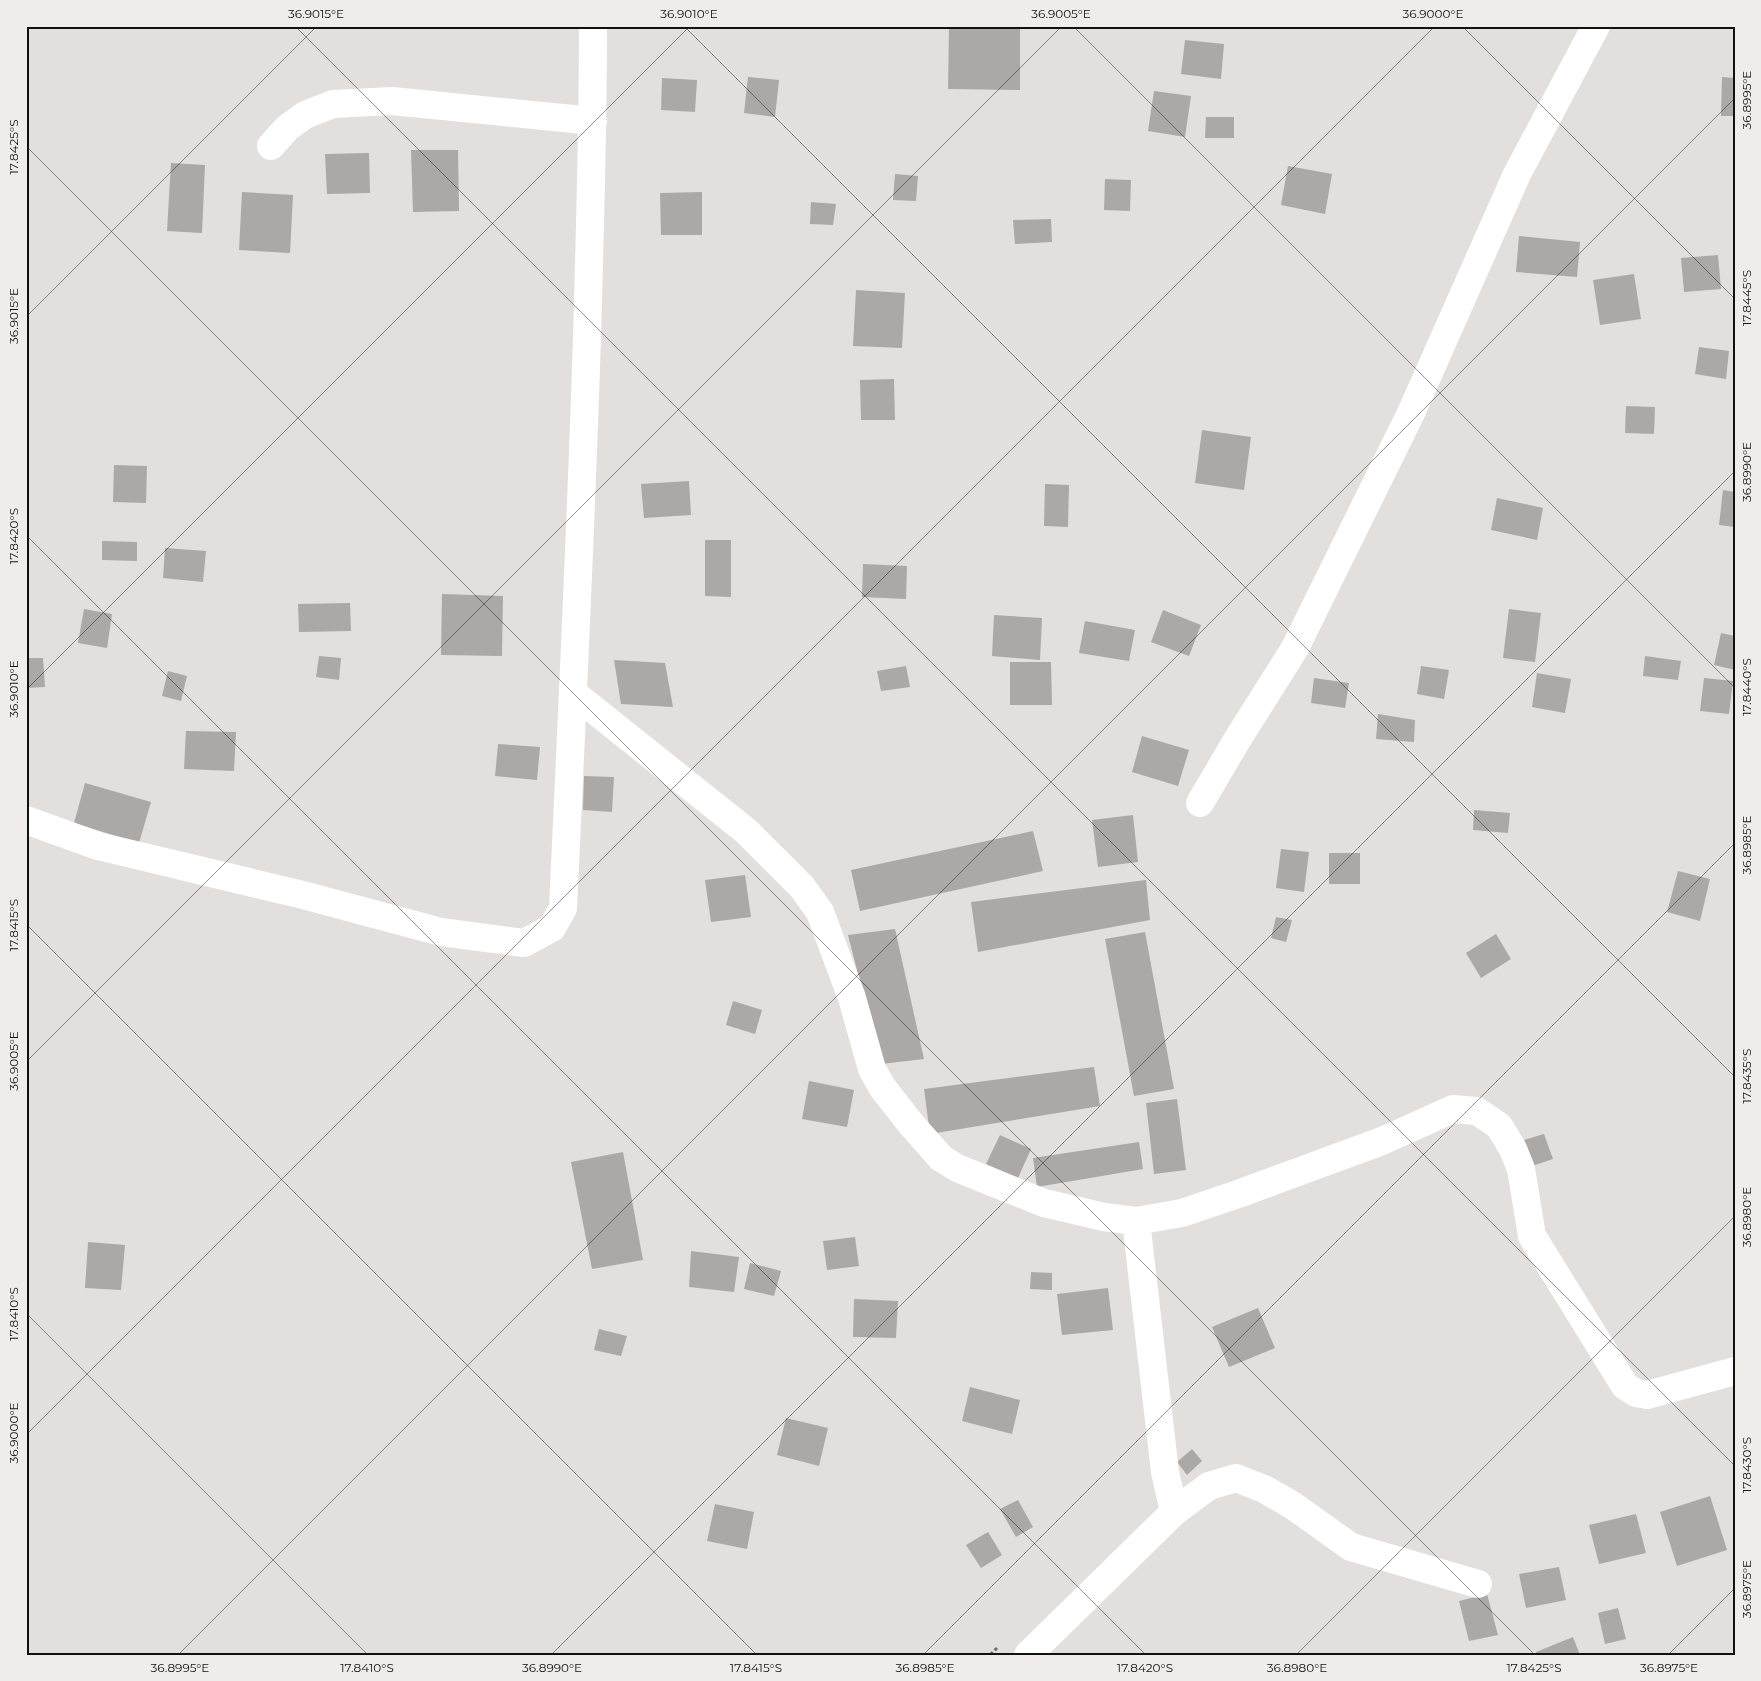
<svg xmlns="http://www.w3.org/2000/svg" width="1761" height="1681" font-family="Montserrat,sans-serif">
	<rect width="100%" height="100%" fill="#e3dfdc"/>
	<g fill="#aca8a6">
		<path d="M949 26H1020V90L948 89Z"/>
		<path d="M1185 40 1224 44 1221 79 1181 74Z"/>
		<path d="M748 77 779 80 775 117 744 113Z"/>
		<path d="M1722 77 1735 78V116H1721Z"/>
		<path d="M662 78 697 80 695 112 661 110Z"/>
		<path d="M1154 91 1191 96 1185 137 1148 131Z"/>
		<path d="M1206 117H1234V138H1205Z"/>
		<path d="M411 150H458L459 211 413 212Z"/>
		<path d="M369 153 370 193 327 194 325 154Z"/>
		<path d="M171 163 205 165 202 233 167 231Z"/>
		<path d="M1288 166 1332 174 1325 214 1281 205Z"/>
		<path d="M895 174 918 176 916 201 893 200Z"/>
		<path d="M1105 179 1131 180 1130 211 1104 210Z"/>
		<path d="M242 192 293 195 290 253 239 250Z"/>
		<path d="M702 192V235H661L660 193Z"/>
		<path d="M811 202 836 204 833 225 810 224Z"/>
		<path d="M1051 219 1052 242 1015 244 1013 220Z"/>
		<path d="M1519 236 1580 242 1577 277 1516 272Z"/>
		<path d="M1718 255 1721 289 1684 292 1681 258Z"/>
		<path d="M1634 274 1641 319 1600 325 1593 280Z"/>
		<path d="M856 290 905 293 902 348 853 346Z"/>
		<path d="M1699 347 1729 351 1726 379 1695 374Z"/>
		<path d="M894 379 895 420H861L860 380Z"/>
		<path d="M1626 406 1655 407 1654 434 1625 433Z"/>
		<path d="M1202 430 1251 437 1244 490 1195 483Z"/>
		<path d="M114 465 147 466 146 503 113 502Z"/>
		<path d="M689 481 691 515 644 518 641 484Z"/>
		<path d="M1045 484 1069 485 1068 527 1044 526Z"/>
		<path d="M1723 490 1735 492V527L1719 525Z"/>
		<path d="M1497 498 1543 508 1537 540 1491 530Z"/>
		<path d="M705 540H731V597L705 596Z"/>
		<path d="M102 541 137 542V561L102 560Z"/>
		<path d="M165 548 206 551 203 582 163 578Z"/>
		<path d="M863 564 907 566 906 599 862 597Z"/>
		<path d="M442 594 503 596 502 656 441 655Z"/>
		<path d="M350 603 351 631 299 632 298 604Z"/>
		<path d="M84 609 112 614 107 648 78 643Z"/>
		<path d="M1509 609 1541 613 1535 662 1503 658Z"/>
		<path d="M1163 610 1201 625 1189 656 1151 642Z"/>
		<path d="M994 615 1042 618 1040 660 992 656Z"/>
		<path d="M1085 621 1135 630 1129 661 1079 653Z"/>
		<path d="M1721 633 1735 636V670L1714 665Z"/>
		<path d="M319 656 341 658 339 680 316 677Z"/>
		<path d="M1645 656 1681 661 1678 680 1643 676Z"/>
		<path d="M26 658H43L45 687 26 688Z"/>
		<path d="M614 660 665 663 673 707 621 704Z"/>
		<path d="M1010 662H1051L1052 705H1010Z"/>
		<path d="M906 666 910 687 881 691 877 671Z"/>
		<path d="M1421 666 1449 670 1444 699 1417 694Z"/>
		<path d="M168 671 187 676 181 701 162 696Z"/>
		<path d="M1537 673 1571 679 1565 713 1532 707Z"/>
		<path d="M1314 678 1349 683 1345 708 1311 703Z"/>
		<path d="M1704 678 1733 681 1729 714 1700 711Z"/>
		<path d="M1378 714 1415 720 1414 742 1376 739Z"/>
		<path d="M186 731 236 732 234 771 184 769Z"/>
		<path d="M1142 736 1189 750 1178 786 1132 772Z"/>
		<path d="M498 744 540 747 537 780 495 776Z"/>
		<path d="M584 776 614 777 612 812 583 810Z"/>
		<path d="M85 783 151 802 139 843 74 823Z"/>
		<path d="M1474 810 1510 813 1508 833 1473 830Z"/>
		<path d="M1133 815 1138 862 1098 867 1092 820Z"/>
		<path d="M1033 831 1043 871 860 911 851 870Z"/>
		<path d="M1281 849 1309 852 1304 892 1276 888Z"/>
		<rect x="1329" y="853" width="31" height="31"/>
		<path d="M1678 871 1710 879 1700 921 1667 912Z"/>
		<path d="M745 875 751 917 711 922 705 880Z"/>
		<path d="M1146 880 1150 920 978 952 971 902Z"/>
		<path d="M1276 917 1292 920 1286 942 1271 938Z"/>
		<path d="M895 929 924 1059 881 1064 848 935Z"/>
		<path d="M1145 932 1174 1089 1134 1096 1105 939Z"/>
		<path d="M1496 934 1511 959 1481 978 1466 953Z"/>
		<path d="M733 1001 762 1010 755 1034 726 1025Z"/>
		<path d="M1094 1067 1100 1106 930 1134 924 1089Z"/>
		<path d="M809 1081 854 1090 847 1127 802 1119Z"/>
		<path d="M1177 1099 1186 1170 1154 1174 1146 1103Z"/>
		<path d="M1544 1134 1553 1159 1529 1167 1521 1141Z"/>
		<path d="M1000 1135 1031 1149 1018 1178 986 1164Z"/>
		<path d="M1139 1142 1143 1169 1037 1187 1033 1158Z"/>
		<path d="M623 1152 643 1260 592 1269 571 1162Z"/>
		<path d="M855 1237 859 1266 827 1270 823 1241Z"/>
		<path d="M88 1242 125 1245 121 1290 85 1288Z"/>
		<path d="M691 1251 739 1257 734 1292 689 1287Z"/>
		<path d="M750 1263 781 1271 774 1296 744 1289Z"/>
		<path d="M1031 1272 1052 1273V1290L1030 1289Z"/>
		<path d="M1108 1288 1113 1330 1062 1335 1057 1294Z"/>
		<path d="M854 1299 898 1301 896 1338 853 1337Z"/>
		<path d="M1258 1308 1275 1348 1229 1367 1212 1327Z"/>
		<path d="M599 1329 627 1336 621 1356 594 1350Z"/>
		<path d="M970 1387 1020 1400 1012 1434 962 1421Z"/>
		<path d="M786 1418 828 1428 819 1466 777 1455Z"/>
		<path d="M1192 1449 1202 1461 1187 1475 1177 1462Z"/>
		<path d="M1710 1496 1727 1550 1677 1566 1660 1512Z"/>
		<path d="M1018 1500 1033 1527 1016 1537 1000 1509Z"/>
		<path d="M715 1504 754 1512 747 1549 707 1541Z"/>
		<path d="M1636 1514 1646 1553 1599 1564 1589 1525Z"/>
		<path d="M988 1532 1002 1555 981 1568 966 1545Z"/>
		<path d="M1559 1567 1566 1600 1526 1608 1519 1574Z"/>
		<path d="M1487 1594 1498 1635 1469 1641 1459 1601Z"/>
		<path d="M1618 1608 1626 1639 1605 1644 1598 1613Z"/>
		<path d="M1573 1637 1580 1655H1537L1536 1652Z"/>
	</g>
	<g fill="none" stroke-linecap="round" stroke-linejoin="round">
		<path stroke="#716e6c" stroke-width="3" stroke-dasharray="4 2.5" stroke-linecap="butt" d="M990 1655 997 1648"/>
		<g stroke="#fff" stroke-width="28">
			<path d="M271 146 287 128 305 115 333 104 392 101 593 121"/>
			<path d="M573 693 746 831 802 887 820 912 852 998 872 1069 882 1087 911 1124 941 1158 957 1168 1044 1203 1104 1217 1136 1221 1165 1472 1174 1512"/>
			<path d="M1200 803 1237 740 1295 648 1411 413 1517 174 1596 26"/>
			<path d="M26 820 98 846 303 895 441 932 524 943 552 928 563 908C572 718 581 527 587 337 590 233 593 130 593 26"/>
			<path d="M1136 1221 1182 1213 1238 1194 1382 1141 1453 1109 1477 1111 1499 1126 1513 1149 1521 1169 1532 1236 1625 1386 1636 1393 1647 1395 1735 1371"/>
			<path d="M1028 1655 1174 1512 1209 1486 1236 1478 1264 1489 1292 1505 1351 1547 1478 1584"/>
		</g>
	</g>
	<path fill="none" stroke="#121110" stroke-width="1" stroke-opacity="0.45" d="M295 26 1735 1466M684 26 1735 1077M1073 26 1735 688M1462 26 1735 299M26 146 1535 1655M26 317 317 26M26 535 1146 1655M26 690 690 26M26 924 757 1655M26 1062 1062 26M26 1313 368 1655M26 1435 1435 26M178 1655 1735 98M551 1655 1735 471M923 1655 1735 843M1296 1655 1735 1216M1668 1655 1735 1588"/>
	<rect width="1761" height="1681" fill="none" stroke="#f0ece9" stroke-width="55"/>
	<rect x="28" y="28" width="1706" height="1626" fill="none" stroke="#121110" stroke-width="2"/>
	<g font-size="12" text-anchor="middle" fill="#121110">
		<text x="316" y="18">36.9015°E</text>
		<text x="689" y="18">36.9010°E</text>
		<text x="1061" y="18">36.9005°E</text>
		<text x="1433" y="18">36.9000°E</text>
		<text transform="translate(1747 100) rotate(-90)" y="4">36.8995°E</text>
		<text transform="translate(14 147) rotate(-90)" y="4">17.8425°S</text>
		<text transform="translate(1747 298) rotate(-90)" y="4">17.8445°S</text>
		<text transform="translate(14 316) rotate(-90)" y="4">36.9015°E</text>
		<text transform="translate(1747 472) rotate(-90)" y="4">36.8990°E</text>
		<text transform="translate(14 536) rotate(-90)" y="4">17.8420°S</text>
		<text transform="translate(1747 687) rotate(-90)" y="4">17.8440°S</text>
		<text transform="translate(14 689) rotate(-90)" y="4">36.9010°E</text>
		<text transform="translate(1747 845) rotate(-90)" y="4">36.8985°E</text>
		<text transform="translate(14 925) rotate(-90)" y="4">17.8415°S</text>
		<text transform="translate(14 1061) rotate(-90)" y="4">36.9005°E</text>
		<text transform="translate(1747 1076) rotate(-90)" y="4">17.8435°S</text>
		<text transform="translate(1747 1217) rotate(-90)" y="4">36.8980°E</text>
		<text transform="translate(14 1314) rotate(-90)" y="4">17.8410°S</text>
		<text transform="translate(14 1433) rotate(-90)" y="4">36.9000°E</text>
		<text transform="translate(1747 1465) rotate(-90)" y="4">17.8430°S</text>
		<text transform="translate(1747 1589) rotate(-90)" y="4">36.8975°E</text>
		<text x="180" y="1672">36.8995°E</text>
		<text x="367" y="1672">17.8410°S</text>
		<text x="552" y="1672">36.8990°E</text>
		<text x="756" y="1672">17.8415°S</text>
		<text x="925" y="1672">36.8985°E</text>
		<text x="1145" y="1672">17.8420°S</text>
		<text x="1297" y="1672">36.8980°E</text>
		<text x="1534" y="1672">17.8425°S</text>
		<text x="1669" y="1672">36.8975°E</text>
	</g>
</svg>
